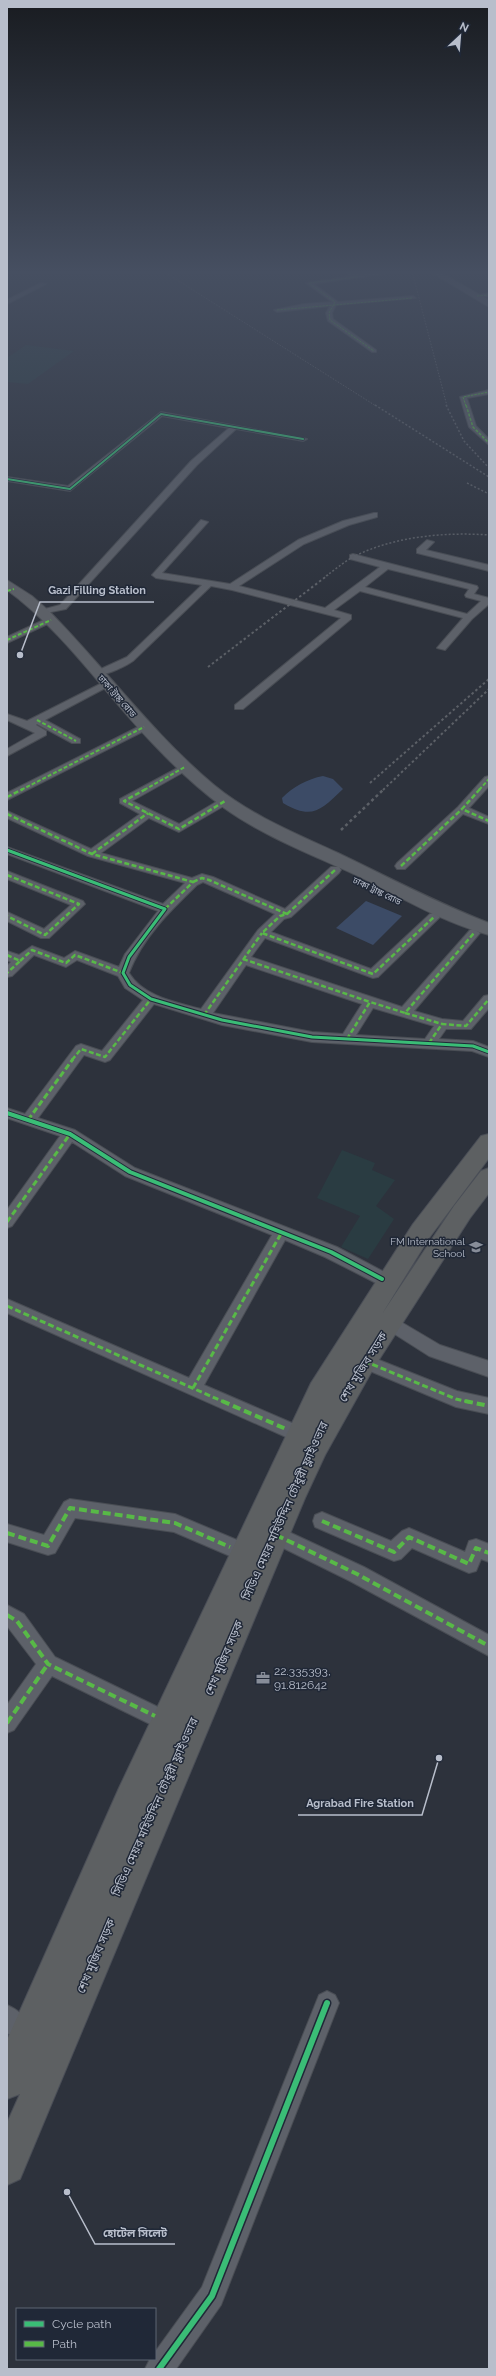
<svg xmlns="http://www.w3.org/2000/svg" width="496" height="2376" font-family="Raleway,'Noto Sans Bengali',sans-serif">
	<rect width="100%" height="100%" fill="#2d323c"/>
	<g fill="#2a3c42">
		<path d="M26 345 74 351 28 384 7 382V358Z"/>
		<path d="M342 1150 375 1163 372 1170 395 1180 376 1206 394 1219 368 1259 341 1247 360 1216 317 1198Z"/>
	</g>
	<g fill="#3c4b66">
		<path d="M323 776 333 779 343 789C320 811 312 820 283 803L282 798C293 787 307 779 323 776Z"/>
		<path d="M366 901 402 916 373 945 336 928Z"/>
	</g>
	<g fill="none" stroke-linecap="round" stroke-linejoin="round">
		<g stroke="#494d54" stroke-width="2">
			<g id="street">
				<path d="M343 271H350L359 275 401 271 314 284 338 302 413 296 416 298 336 305 332 313 333 319 376 350V352H372L328 321 326 313 330 306 277 312 274 310 304 304 332 302 306 283 352 276Z"/>
				<path d="M41 283 46 284 7 304V300Z"/>
				<path d="M489 293V297L474 296Z"/>
				<path d="M489 390V394L467 398 476 426 489 439V445L469 427 460 397Z"/>
				<path d="M161 412 307 439 303 441 236 429 197 465 66 609 41 614V610L60 605 191 461 229 428 162 416 70 491 7 481V477L68 486Z"/>
				<path d="M374 513H377V517L349 525 304 544 239 586 325 608 380 567 350 559V555L353 554 477 586 478 588 474 594 489 598V604L472 619 445 650 437 648 463 618 360 591 334 610 351 615V619L243 709H235V705L341 618 232 590 211 586 133 661C126 666 99 680 92 673L127 657 202 585 156 578 152 575 201 520 208 522 162 573 230 584 298 540 343 521ZM388 569 469 589 465 595 466 597 481 601 467 614 365 587Z"/>
				<path d="M427 540 434 542 426 550 489 565V571L417 553V549Z"/>
				<path d="M48 618 56 620 7 643V637Z"/>
				<path d="M106 681 111 684 109 686 45 720 80 739V743H72L37 724 36 725 46 731V735L7 756V749L35 733 7 720V714L27 721Z"/>
				<path d="M144 724 148 725V729L7 800V793Z"/>
				<path d="M185 764 189 765V769L132 801 179 824 221 799H229V803L179 832 149 818 101 853 192 878 202 874 213 877 285 909 331 867H339L341 870 339 873 291 917 284 919 271 932 371 969 430 914 434 913 440 917 378 977 373 978 265 938 251 957 402 1007 470 930 474 929 480 933 414 1011 442 1019 463 1021 484 996 489 995V1008L471 1029H446L439 1039 473 1041 489 1047V1057L472 1051 312 1042 222 1025 154 1004 110 1060 105 1062 84 1055 38 1118 75 1130 135 1168 337 1247 388 1274 390 1279 388 1284 382 1286 325 1257 285 1240 204 1385 292 1423 295 1429 292 1435 286 1437 7 1313V1299L189 1378 272 1235 125 1176 72 1142 12 1226 7 1228V1210L60 1136 7 1118V1108L25 1114 76 1046 81 1044 102 1051 143 1000 125 988 118 976 77 960 66 967 34 955 12 976 7 977V966L11 962 7 960V951L19 955 32 946 64 958 75 951 119 967 125 954 158 911 7 854V847L163 904 185 883 88 856 7 818V811L91 849 140 814 120 803V799ZM203 882 275 914 258 930 201 1009C176 1002 144 997 129 973 142 938 171 910 197 885ZM246 965 362 1004 343 1034 312 1032 213 1013ZM373 1008 434 1026 425 1039 356 1035Z"/>
				<path d="M489 776V786L469 808 489 817V824L463 814 405 869H397L395 866 397 863 458 807 485 777Z"/>
				<path d="M7 871 83 901 85 904 49 938H41L7 921V912L44 929 71 905 7 879Z"/>
				<path d="M391 1316 440 1345 489 1361V1377L429 1356 385 1328 383 1323 385 1318Z"/>
				<path d="M364 1354 457 1391 489 1398V1414L456 1407 358 1366 356 1361 358 1356Z"/>
				<path d="M70 1499 175 1514 237 1540 239 1547 237 1554 230 1556 174 1532 75 1518 55 1553 48 1555 7 1542V1524L44 1535 64 1502Z"/>
				<path d="M322 1512 391 1541 402 1531 409 1528 465 1552 469 1541 476 1539 489 1544V1562L481 1559 476 1571 469 1573 412 1548 401 1559 394 1561 315 1527 313 1521 315 1515Z"/>
				<path d="M276 1526 364 1567 489 1635V1656L350 1581 269 1541 267 1535 269 1529Z"/>
				<path d="M7 1605 24 1614 55 1657 162 1709 165 1716 162 1723 155 1726 148 1723 52 1676 14 1730 7 1733V1705L36 1664 7 1626Z"/>
				<path d="M327 1991 335 1995 339 2003 221 2305 176 2369H145L150 2359H155V2352L202 2287 319 1995Z"/>
				<path d="M7 2005C18 2010 24 2015 29 2026L25 2034 17 2038 7 2033Z"/>
			</g>
		</g>
		<g stroke="#494d54" stroke-width="2">
			<g id="secondary">
				<path d="M429 271H438L489 300V307Z"/>
				<path d="M7 580 32 596 50 612C106 669 153 734 214 785 252 816 295 833 338 853 388 877 437 903 489 923V935C445 923 403 899 362 878 316 856 266 838 224 808 201 791 179 771 159 750 107 698 67 634 7 590Z"/>
			</g>
		</g>
		<g stroke="#4a4e57" stroke-width="2">
			<path id="highway" d="M489 1134V1158L429 1238 382 1314 454 1206 481 1171 489 1168V1193L470 1218 373 1369 325 1455 305 1498 20 2179 7 2185V2123L20 2094 7 2099V2040L119 1788 311 1383 413 1224 481 1136Z"/>
		</g>
		<use href="#street" fill="#5d6169" fill-rule="evenodd"/>
		<use href="#secondary" fill="#5c6067" fill-rule="evenodd"/>
		<use href="#highway" fill="#5d6062" fill-rule="evenodd"/>
		<g stroke="#5c6067" stroke-width="1" stroke-dasharray="1.5 1.5" stroke-linecap="butt">
			<path d="M163 271 376 406"/>
			<path d="M412 271 447 406"/>
		</g>
		<g stroke="#5c6067" stroke-width="1.5" stroke-dasharray="2 2" stroke-linecap="butt">
			<path d="M375 405 489 477"/>
			<path d="M446 405 464 441 489 468"/>
			<path d="M467 483 489 494"/>
			<path d="M326 576C336 569 346 560 357 555 397 536 446 532 489 535"/>
		</g>
		<g stroke="#5c6067" stroke-width="2" stroke-dasharray="2.5 2.5" stroke-linecap="butt">
			<path d="M208 667 328 575"/>
			<path d="M370 783 489 679"/>
			<path d="M383 790 489 689"/>
		</g>
		<path stroke="#5c6067" stroke-width="2.5" stroke-dasharray="3 3" stroke-linecap="butt" d="M341 830 384 789"/>
		<g stroke="#58b947" stroke-width="1" stroke-dasharray="2.5 1" stroke-linecap="butt">
			<path d="M346 271 358 277 309 283 335 302 329 313 330 320 374 351"/>
			<path d="M477 296 489 295"/>
			<path d="M277 310 413 298"/>
			<path d="M466 406 463 397 489 392"/>
		</g>
		<path stroke="#58b947" stroke-width="1.5" stroke-dasharray="3 1.5" stroke-linecap="butt" d="M466 405 473 427 489 443"/>
		<g stroke="#58b947" stroke-width="2" stroke-dasharray="4 2" stroke-linecap="butt">
			<path d="M7 591 14 589"/>
			<path d="M7 640 51 620"/>
			<path d="M37 720 76 741"/>
			<path d="M21 790 144 727"/>
			<path d="M144 790 185 767"/>
			<path d="M479 790 489 779"/>
		</g>
		<g stroke="#58b947" stroke-width="2.5" stroke-dasharray="5 2.5" stroke-linecap="butt">
			<path d="M146 789 124 801 179 829 225 801"/>
			<path d="M480 789 462 809 489 821"/>
			<path d="M7 797 23 789"/>
			<path d="M7 814 92 854 193 882 165 909"/>
			<path d="M92 854 148 813"/>
			<path d="M401 866 462 809"/>
			<path d="M7 875 79 904 45 935 7 916"/>
			<path d="M193 882 202 878 209 880 287 914 280 916 262 933 373 974 434 917"/>
			<path d="M287 914 335 870"/>
			<path d="M7 955 20 961 7 973"/>
			<path d="M243 959 370 1002"/>
			<path d="M20 961 32 950 66 963 75 955 123 973"/>
			<path d="M405 1013 442 1024"/>
			<path d="M204 1015 262 933"/>
			<path d="M347 1039 370 1002 405 1013 474 933"/>
			<path d="M429 1043 442 1024 466 1026 489 999"/>
			<path d="M72 1060 81 1049 105 1057 151 999"/>
		</g>
		<g stroke="#58b947" stroke-width="3" stroke-dasharray="6 3" stroke-linecap="butt">
			<path d="M28 1120 73 1059"/>
			<path d="M7 1222 70 1134"/>
			<path d="M7 1306 224 1402"/>
			<path d="M364 1361 456 1399 469 1402"/>
			<path d="M193 1388 282 1232"/>
		</g>
		<g stroke="#58b947" stroke-width="4" stroke-dasharray="8 4" stroke-linecap="butt">
			<path d="M222 1401 286 1429"/>
			<path d="M465 1401 489 1406"/>
			<path d="M322 1521 394 1552 409 1537 469 1564 476 1548 489 1553"/>
			<path d="M7 1533 48 1546 70 1508 175 1523 230 1547"/>
			<path d="M276 1535 357 1574 489 1646"/>
			<path d="M7 1615 17 1621 48 1664 155 1716"/>
			<path d="M7 1723 48 1664"/>
		</g>
		<g stroke="#202837" stroke-width="3.5">
			<path id="cycleway-far3" d="M7 479 70 489 161 414 303 439"/>
		</g>
		<g stroke="#202837" stroke-width="5">
			<path id="cycleway-far2" d="M7 850 165 909 129 957 123 973 130 985 151 999 222 1020 312 1037 473 1046 489 1052"/>
		</g>
		<g stroke="#202837" stroke-width="6">
			<path id="cycleway-far1" d="M7 1113 70 1134 130 1172 331 1252 382 1279"/>
		</g>
		<g stroke="#202837" stroke-width="9">
			<path id="cycleway" d="M159 2369 212 2296 327 2003"/>
		</g>
		<use href="#cycleway-far3" stroke="#3abd76" stroke-width="2"/>
		<use href="#cycleway-far2" stroke="#3abd76" stroke-width="3"/>
		<use href="#cycleway-far1" stroke="#3abd76" stroke-width="4"/>
		<use href="#cycleway" stroke="#3abd76" stroke-width="6"/>
	</g>
	<linearGradient id="sky" x2="0" y2="1"><stop stop-color="#191c21"/><stop offset="0.45" stop-color="#464f61"/><stop offset="1" stop-color="#464f61" stop-opacity="0"/></linearGradient>
	<rect width="496" height="604" fill="url(#sky)"/>
	<defs>
		<g id="school-bare" transform="scale(1.08)"><path d="M0-5L7-2L0 1L-7-2ZM-4 1L0 2.5L4 1V4Q0 6-4 4Z" fill="#878d99" stroke="#202837" stroke-width="2.5" paint-order="stroke"/></g>
		<g id="office-bare" transform="scale(1.08)"><path d="M-6-3h4V-5.5h4V-3h4V5H-6ZM-1-4.5V-3h2v-1.5ZM-6 0V1H6V0Z" fill="#878d99" stroke="#202837" stroke-width="2.5" paint-order="stroke"/></g>
	</defs>
	<g fill-rule="evenodd">
		<use href="#school-bare" x="476" y="1247"/>
		<use href="#office-bare" x="263" y="1678"/>
	</g>
	<g text-anchor="middle" dominant-baseline="central" stroke-width="3" stroke-linejoin="round" paint-order="stroke">
		<g font-size="9" fill="#b8becb" stroke="#202837">
			<text transform="translate(117 696) rotate(49)">ঢাকা ট্রাঙ্ক রোড</text>
			<text transform="translate(377 891) rotate(26)">ঢাকা ট্রাঙ্ক রোড</text>
		</g>
		<g font-size="10" fill="#b8becb" stroke="#202837" text-anchor="end">
			<text x="465" y="1241">FM International<tspan x="465" dy="12">School</tspan></text>
		</g>
		<g font-size="12" fill="#b8becb" stroke="#202837">
			<text transform="translate(363 1367) rotate(-58)">শেখ মুজিব সড়ক</text>
			<text transform="translate(285 1511) rotate(-66)">সিডিএ মেয়র মহিউদ্দিন চৌধুরী ফ্লাইওভার</text>
			<text transform="translate(224 1658) rotate(-67)">শেখ মুজিব সড়ক</text>
			<text transform="translate(155 1807) rotate(-66)">সিডিএ মেয়র মহিউদ্দিন চৌধুরী ফ্লাইওভার</text>
			<text transform="translate(96 1956) rotate(-67)">শেখ মুজিব সড়ক</text>
		</g>
		<g font-size="12" fill="#b8becb" stroke="#202837" text-anchor="start">
			<text x="274" y="1671">22.335393,<tspan x="274" dy="14">91.812642</tspan></text>
		</g>
	</g>
	<path fill="none" stroke="#b8becb" stroke-width="1.5" d="M20 655L40 602H154M439 1758L422 1815H298M67 2192L95 2244H175"/>
	<g fill="#b8becb" stroke="#202837" stroke-width="1.5">
		<circle cx="20" cy="655" r="4"/>
		<circle cx="439" cy="1758" r="4"/>
		<circle cx="67" cy="2192" r="4"/>
	</g>
	<g font-size="11" text-anchor="middle" font-weight="bold" fill="#b8becb" stroke="#202837" stroke-width="3" stroke-linejoin="round" paint-order="stroke">
		<text x="97" y="594">Gazi Filling Station</text>
		<text x="360" y="1807">Agrabad Fire Station</text>
		<text x="135" y="2237">হোটেল সিলেট</text>
	</g>
	<rect width="496" height="2376" fill="none" stroke="#b8becb" stroke-width="16"/>
	<rect x="16" y="2308" width="140" height="52" fill="#202837" stroke="#5d6472"/>
	<rect x="24" y="2321" width="20" height="6" fill="#3abd76" stroke="#5d6472"/>
	<text x="52" y="2328" font-size="12" fill="#b8becb">Cycle path</text>
	<rect x="24" y="2341" width="20" height="6" fill="#58b947" stroke="#5d6472"/>
	<text x="52" y="2348" font-size="12" fill="#b8becb">Path</text>
	<g transform="translate(460 36) rotate(26)" stroke="#202837" stroke-width="3" paint-order="stroke">
	<path d="M0-3L7 15L0 10L-7 15Z" fill="#b8becb"/>
	<text y="-6" font-size="11" font-weight="bold" text-anchor="middle" fill="#b8becb">N</text>
	</g>
</svg>
